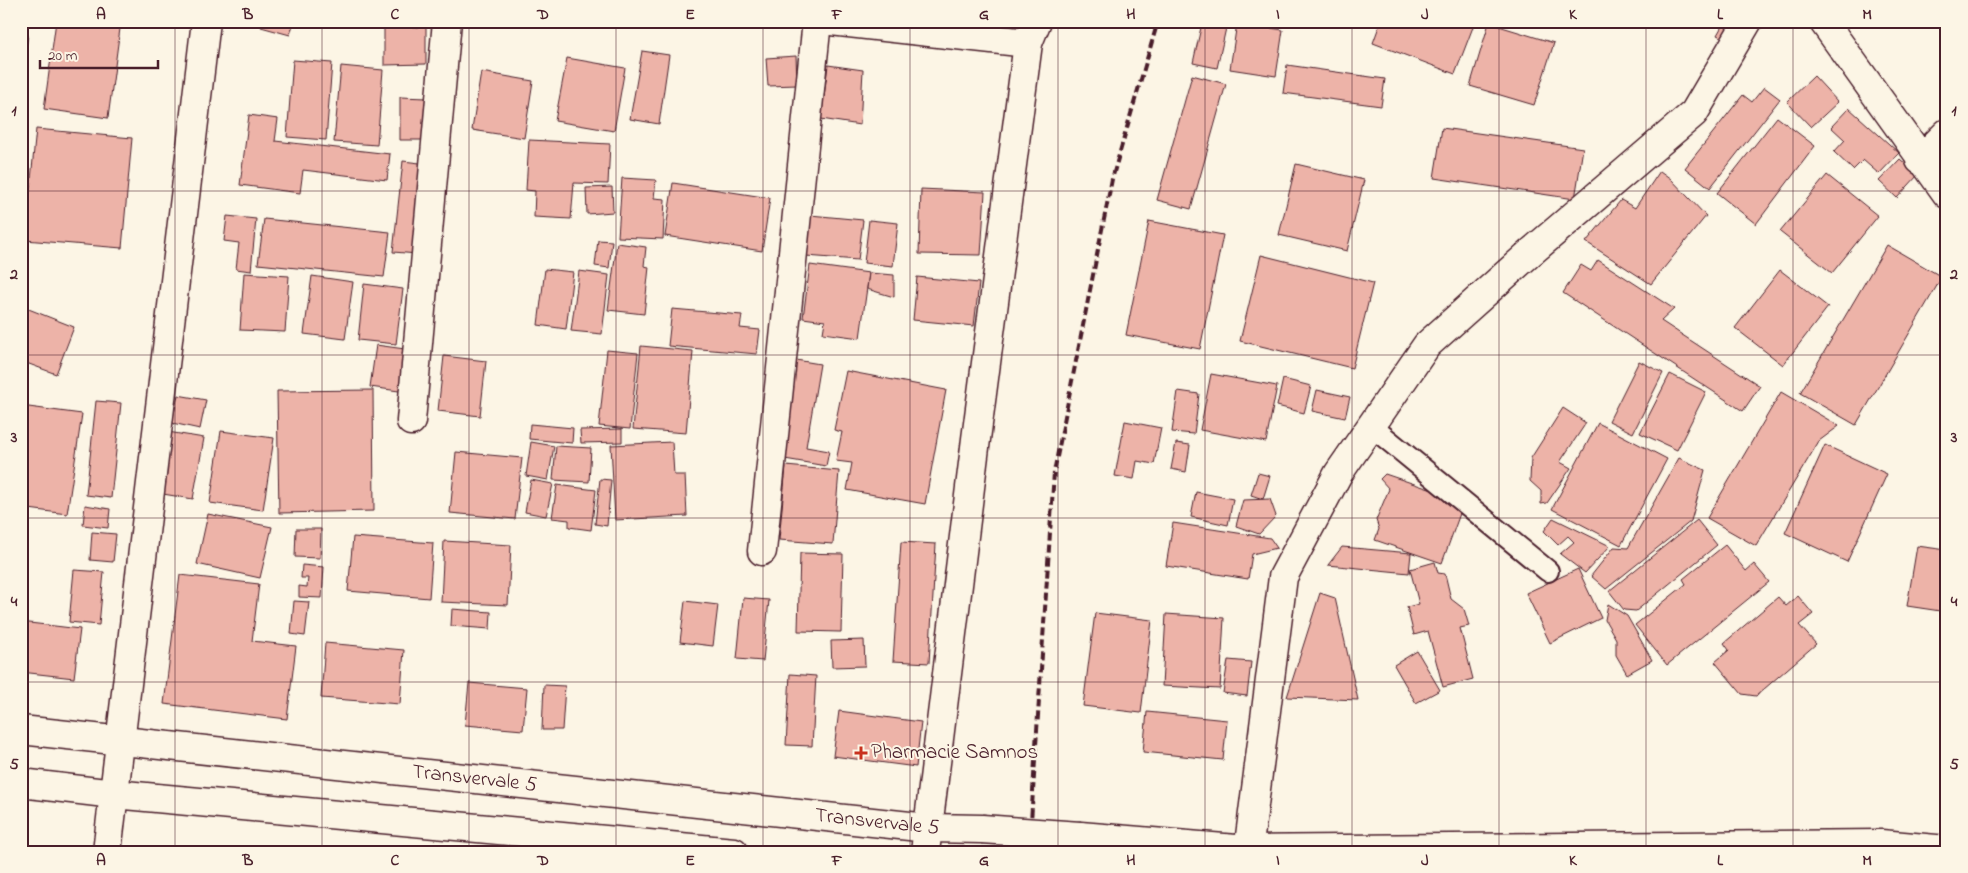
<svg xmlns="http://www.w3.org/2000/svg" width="1968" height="873" font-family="'Indie Flower',sans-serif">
	<rect width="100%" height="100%" fill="#fcf5e5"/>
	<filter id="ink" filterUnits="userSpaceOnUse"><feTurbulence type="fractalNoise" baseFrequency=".02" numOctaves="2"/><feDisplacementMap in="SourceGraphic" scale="10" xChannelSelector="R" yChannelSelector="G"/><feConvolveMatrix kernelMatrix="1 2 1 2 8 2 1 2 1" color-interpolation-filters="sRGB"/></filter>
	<g filter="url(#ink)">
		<g fill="#edb3a8" stroke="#4a1f2b">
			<path d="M56 21H121L108 118 44 109Z"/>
			<path d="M262 21H294L290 35 261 27Z"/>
			<path d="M1381 21H1458L1473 27 1455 74 1373 43Z"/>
			<path d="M1725 21H1740L1729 41 1717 35Z"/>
			<path d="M1202 23 1226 28 1217 68 1193 63Z"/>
			<path d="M1237 23 1283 30 1276 76 1230 69Z"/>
			<path d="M1489 23 1554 43 1534 105 1470 86Z"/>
			<path d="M384 27H426V64L384 65Z"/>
			<path d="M21 34 28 35 21 79Z"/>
			<path d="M642 51 669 55 659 124 630 119Z"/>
			<path d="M796 56 797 85 768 86 766 58Z"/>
			<path d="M567 58 625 68 614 131 555 121Z"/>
			<path d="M293 60 332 63 326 140 287 137Z"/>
			<path d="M828 65 863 70 860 125 821 119Z"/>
			<path d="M1287 65 1385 79 1381 106 1283 93Z"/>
			<path d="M341 66 383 70 377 145 334 142Z"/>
			<path d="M481 72 533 81 524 138 472 130Z"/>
			<path d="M1192 75 1226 84 1191 209 1157 200Z"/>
			<path d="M1814 76 1838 102 1811 127 1787 102Z"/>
			<path d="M1764 87 1780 99 1710 188 1685 168 1743 95 1752 102Z"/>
			<path d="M400 97 427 98V140H400Z"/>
			<path d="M1849 108 1899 153 1879 174 1863 160 1853 170 1834 152 1845 140 1831 127Z"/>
			<path d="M249 115 278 119 275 141 390 154 387 180 303 170 300 193 240 185Z"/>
			<path d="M1777 117 1815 146 1756 224 1717 193Z"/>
			<path d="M1442 128 1583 148 1575 199 1434 178Z"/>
			<path d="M36 129 132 138 122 248 25 240Z"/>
			<path d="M529 140 610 144 608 184 574 183 571 219 534 217 535 191 526 190Z"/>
			<path d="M1900 159 1918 175 1897 198 1879 181Z"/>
			<path d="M403 161 428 164 418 254 393 252Z"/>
			<path d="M1296 164 1364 180 1347 251 1279 235Z"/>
			<path d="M1660 171 1671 179 1706 216 1651 284 1586 242 1621 200 1635 208Z"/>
			<path d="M1827 175 1878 216 1832 273 1780 232Z"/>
			<path d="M622 178 656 180 654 198 665 199 663 239 618 237Z"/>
			<path d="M673 183 770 198 762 251 665 236Z"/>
			<path d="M612 187 613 212 587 214 586 188Z"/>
			<path d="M921 189 985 192 981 255 919 254Z"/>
			<path d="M810 215 863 220 858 260 806 256Z"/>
			<path d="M227 216 256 219 251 271 236 269 239 243 224 241Z"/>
			<path d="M264 219 390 232 384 277 258 264Z"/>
			<path d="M869 220 898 223 893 266 864 263Z"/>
			<path d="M1149 221 1223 235 1200 349 1126 335Z"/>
			<path d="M598 240 612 241 609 268 595 266Z"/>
			<path d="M617 243 646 247 644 266 649 267 644 314 608 310Z"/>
			<path d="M1887 245 1942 277 1856 425 1800 393Z"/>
			<path d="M1261 255 1373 283 1352 368 1240 341Z"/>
			<path d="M1598 260 1674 309 1661 321 1760 386 1743 411 1563 293 1581 265 1591 271Z"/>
			<path d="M810 265 869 273 860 338 823 333 825 321 803 318Z"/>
			<path d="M545 269 573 272 566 329 538 325Z"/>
			<path d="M1780 270 1828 307 1783 365 1735 328Z"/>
			<path d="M579 271 609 275 602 334 571 331Z"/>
			<path d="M244 273 289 276 285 332 240 330Z"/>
			<path d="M869 273 894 275V297L867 289Z"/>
			<path d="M312 276 353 282 345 339 304 334Z"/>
			<path d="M917 277 979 283 974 326 913 320Z"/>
			<path d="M364 284 403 289 396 344 358 340Z"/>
			<path d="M21 306 74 327 56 374 21 361Z"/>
			<path d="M672 309 742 315 740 328 760 330 757 354 668 346Z"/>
			<path d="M376 345 412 350 406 392 370 387Z"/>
			<path d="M641 346 693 351 686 433 633 429Z"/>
			<path d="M607 350 638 353 630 429 599 426Z"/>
			<path d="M444 356 486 361 480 416 438 411Z"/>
			<path d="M796 360 820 364 806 447 829 451 826 466 779 458Z"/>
			<path d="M1639 361 1663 373 1633 433 1609 421Z"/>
			<path d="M846 371 946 390 925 504 847 490 852 463 836 461 842 432 834 430Z"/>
			<path d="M1211 374 1277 386 1266 442 1200 430Z"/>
			<path d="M1670 374 1706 392 1677 450 1640 433Z"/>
			<path d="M1283 379 1311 386 1304 413 1277 406Z"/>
			<path d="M373 390 374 511 279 513 277 391Z"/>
			<path d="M1317 390 1350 397 1345 418 1312 411Z"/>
			<path d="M1178 391 1199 394 1194 434 1172 432Z"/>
			<path d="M1781 392 1839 426 1819 441 1756 546 1707 518Z"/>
			<path d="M178 395 206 400 200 429 172 423Z"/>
			<path d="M96 401 121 403 111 498 86 495Z"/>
			<path d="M21 406 82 414 67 514 21 508Z"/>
			<path d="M1563 408 1586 423 1560 462 1571 468 1547 503 1541 504V491L1530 481 1531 458Z"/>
			<path d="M1125 421 1161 428 1154 464 1137 461 1134 479 1115 476Z"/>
			<path d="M1598 423 1667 459 1621 545 1552 509Z"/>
			<path d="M530 424 573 428 572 443 529 439Z"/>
			<path d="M622 429V442L581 443 580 430Z"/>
			<path d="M221 431 274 438 263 510 210 503Z"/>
			<path d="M168 432 204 438 193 499 157 493Z"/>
			<path d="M531 442 554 446 548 480 526 476Z"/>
			<path d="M672 442 674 475H685L687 516 615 520 611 445Z"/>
			<path d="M1176 443 1190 445 1186 472 1171 469Z"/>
			<path d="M1825 445 1887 474 1847 562 1785 533Z"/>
			<path d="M556 446 591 448 589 482 553 480Z"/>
			<path d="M456 452 522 458 515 519 450 513Z"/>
			<path d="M1679 458 1705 470 1691 521 1606 589 1591 576 1614 547 1628 548Z"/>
			<path d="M786 466 839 471 833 544 779 540Z"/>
			<path d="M1258 473 1270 476 1263 499 1251 495Z"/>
			<path d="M1385 474 1447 495 1445 502 1462 508 1442 563 1375 540 1379 529 1376 520 1389 489 1380 479Z"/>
			<path d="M600 479 611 480 607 526 595 524Z"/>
			<path d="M531 480 553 484 546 516 525 512Z"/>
			<path d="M557 485 596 490 591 530 569 527V520L552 518Z"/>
			<path d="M1196 492 1233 499 1228 525 1191 517Z"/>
			<path d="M1270 499 1276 516 1259 534 1236 526 1243 500Z"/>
			<path d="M85 505 110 509 108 528 83 525Z"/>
			<path d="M208 514 272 527 260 578 197 564Z"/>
			<path d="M1553 518 1610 546 1585 573 1560 554 1574 542 1568 536 1558 545 1544 531Z"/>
			<path d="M1697 520 1717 545 1636 611 1624 610 1609 591Z"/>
			<path d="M1173 523 1270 538 1277 548 1252 554 1248 579 1166 566Z"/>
			<path d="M296 529H321L320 558 295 557Z"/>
			<path d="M92 532 116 534 113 562 90 560Z"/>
			<path d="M353 537 433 543 429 598 348 591Z"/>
			<path d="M444 541 511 545 508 605 441 602Z"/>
			<path d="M901 542 936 544 929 663 893 661Z"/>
			<path d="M1725 545 1746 571 1754 564 1769 582 1667 665 1635 625 1686 584 1683 579Z"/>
			<path d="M1917 546 1947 550V612L1907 606Z"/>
			<path d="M1342 547 1411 553 1409 573 1328 565Z"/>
			<path d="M800 553 843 554 841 632 798 631Z"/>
			<path d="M1435 562 1438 573 1445 574 1451 599 1464 609 1469 626 1460 628 1473 679 1443 687 1428 631 1414 635 1407 607 1419 604 1410 569Z"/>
			<path d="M302 565 324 567 322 598 299 597V586L307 587 308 578H301Z"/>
			<path d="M1578 569 1601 618 1550 643 1526 593Z"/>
			<path d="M74 570 104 572 99 625 69 622Z"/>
			<path d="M180 575 259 584 252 641 296 646 287 719 164 704Z"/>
			<path d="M1320 593 1335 598 1358 700 1287 697Z"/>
			<path d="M1798 596 1813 614 1799 625 1816 644 1756 696 1742 694 1715 662 1729 650 1724 643 1778 597 1786 606Z"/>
			<path d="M743 598 769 600 763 661 737 659Z"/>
			<path d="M294 601 309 602 305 636 291 634Z"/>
			<path d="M685 601 718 605 713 646 680 642Z"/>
			<path d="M1608 604 1627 616 1652 660 1627 674 1616 655V639L1605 620Z"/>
			<path d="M452 609 491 612 490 629 451 626Z"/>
			<path d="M1095 613 1152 620 1141 713 1083 706Z"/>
			<path d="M1166 614 1224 618 1220 689 1162 686Z"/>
			<path d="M21 622 80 629 74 678 21 672Z"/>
			<path d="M864 640 865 666 832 667 831 641Z"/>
			<path d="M325 643 404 650 400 704 321 698Z"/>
			<path d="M1417 651 1440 690 1416 703 1394 665Z"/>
			<path d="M1228 660 1251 662 1247 696 1223 693Z"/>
			<path d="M790 674 816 676 812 746 786 745Z"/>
			<path d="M469 683 527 688 523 730 465 725Z"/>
			<path d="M544 685 565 686 562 730H542Z"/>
			<path d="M839 711 921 722 916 767 833 756Z"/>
			<path d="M1147 712 1227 720 1223 760 1143 752Z"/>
		</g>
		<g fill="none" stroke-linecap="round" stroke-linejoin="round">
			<g stroke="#4a1f2b" stroke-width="24">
				<path id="service" d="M1371 426 1548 571"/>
			</g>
			<g stroke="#4a1f2b" stroke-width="31">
				<g id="minor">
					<path d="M831 21 1028 43"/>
					<path d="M1823 21 1947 194"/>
					<path d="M1920 160 1947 133"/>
					<path d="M411 421 447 21"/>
					<path d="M762 551 817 21"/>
					<path d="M107 852 206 21"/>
					<path d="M925 852 976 439 1028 43 1037 21"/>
					<path d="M1248 852 1283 577 1338 474 1427 345 1530 253 1694 113 1748 21"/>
				</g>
			</g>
			<g stroke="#4a1f2b" stroke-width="31">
				<g id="secondary">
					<path id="s1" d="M21 730 928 828 982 829"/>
					<path d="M21 783 114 794 734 852"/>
					<path d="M1080 836 1248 850 1881 844 1947 850"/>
				</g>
			</g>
			<use href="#service" stroke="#fcf5e5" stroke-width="20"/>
			<use href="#minor" stroke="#fcf5e5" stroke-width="28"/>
			<use href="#secondary" stroke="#fcf5e5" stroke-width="28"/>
			<path stroke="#4a1f2b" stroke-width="4" stroke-dasharray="8 4" stroke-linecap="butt" d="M1029 852 1054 472 1112 179 1158 21"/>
			<g stroke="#4a1f2b" stroke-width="31" stroke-linecap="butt">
				<path id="secondary-bridge" d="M982 829 1080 836"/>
			</g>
			<use href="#secondary-bridge" stroke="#fcf5e5" stroke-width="28"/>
		</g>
	</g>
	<path fill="none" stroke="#4a1f2b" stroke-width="1" stroke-opacity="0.55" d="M175 21V852M322 21V852M469 21V852M616 21V852M763 21V852M910 21V852M1058 21V852M1205 21V852M1352 21V852M1499 21V852M1646 21V852M1793 21V852M21 191H1947M21 355H1947M21 518H1947M21 682H1947"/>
	<path fill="#c8321e" stroke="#fcf5e5" stroke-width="2" d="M858.5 745.5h5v5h5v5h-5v5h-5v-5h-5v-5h5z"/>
	<g text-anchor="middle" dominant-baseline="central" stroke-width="4" stroke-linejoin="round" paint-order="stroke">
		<g font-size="21" fill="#4a1f2b" stroke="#fcf5e5" text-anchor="start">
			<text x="871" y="753">Pharmacie Samnos</text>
		</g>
		<g font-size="21" fill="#4a1f2b" stroke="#fcf5e5">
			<text stroke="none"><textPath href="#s1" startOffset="456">Transvervale 5</textPath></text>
			<text stroke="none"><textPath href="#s1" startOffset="861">Transvervale 5</textPath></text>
		</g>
	</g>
	<rect width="1968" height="873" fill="none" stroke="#fcf5e5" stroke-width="55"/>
	<path d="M40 60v8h118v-8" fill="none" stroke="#4a1f2b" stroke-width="2.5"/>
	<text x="48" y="60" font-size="15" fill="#4a1f2b" stroke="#fcf5e5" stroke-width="4" paint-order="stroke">20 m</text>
	<rect x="28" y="28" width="1912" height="818" fill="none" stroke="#4a1f2b" stroke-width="2"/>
	<g font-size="16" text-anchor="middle" font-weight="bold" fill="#4a1f2b">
		<text x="101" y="19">A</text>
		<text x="248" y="19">B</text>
		<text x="395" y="19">C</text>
		<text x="543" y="19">D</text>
		<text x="690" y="19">E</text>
		<text x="837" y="19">F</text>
		<text x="984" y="19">G</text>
		<text x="1131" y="19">H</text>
		<text x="1278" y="19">I</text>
		<text x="1425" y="19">J</text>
		<text x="1573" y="19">K</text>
		<text x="1720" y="19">L</text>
		<text x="1867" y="19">M</text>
		<text x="14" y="115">1</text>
		<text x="1954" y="115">1</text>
		<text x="14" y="279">2</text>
		<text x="1954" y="279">2</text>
		<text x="14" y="442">3</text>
		<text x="1954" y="442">3</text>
		<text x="14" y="606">4</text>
		<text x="1954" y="606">4</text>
		<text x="14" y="769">5</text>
		<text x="1954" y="769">5</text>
		<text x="101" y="865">A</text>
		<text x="248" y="865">B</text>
		<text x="395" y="865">C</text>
		<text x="543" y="865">D</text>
		<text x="690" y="865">E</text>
		<text x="837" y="865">F</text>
		<text x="984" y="865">G</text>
		<text x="1131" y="865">H</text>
		<text x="1278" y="865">I</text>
		<text x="1425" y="865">J</text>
		<text x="1573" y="865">K</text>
		<text x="1720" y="865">L</text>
		<text x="1867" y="865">M</text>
	</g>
</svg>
